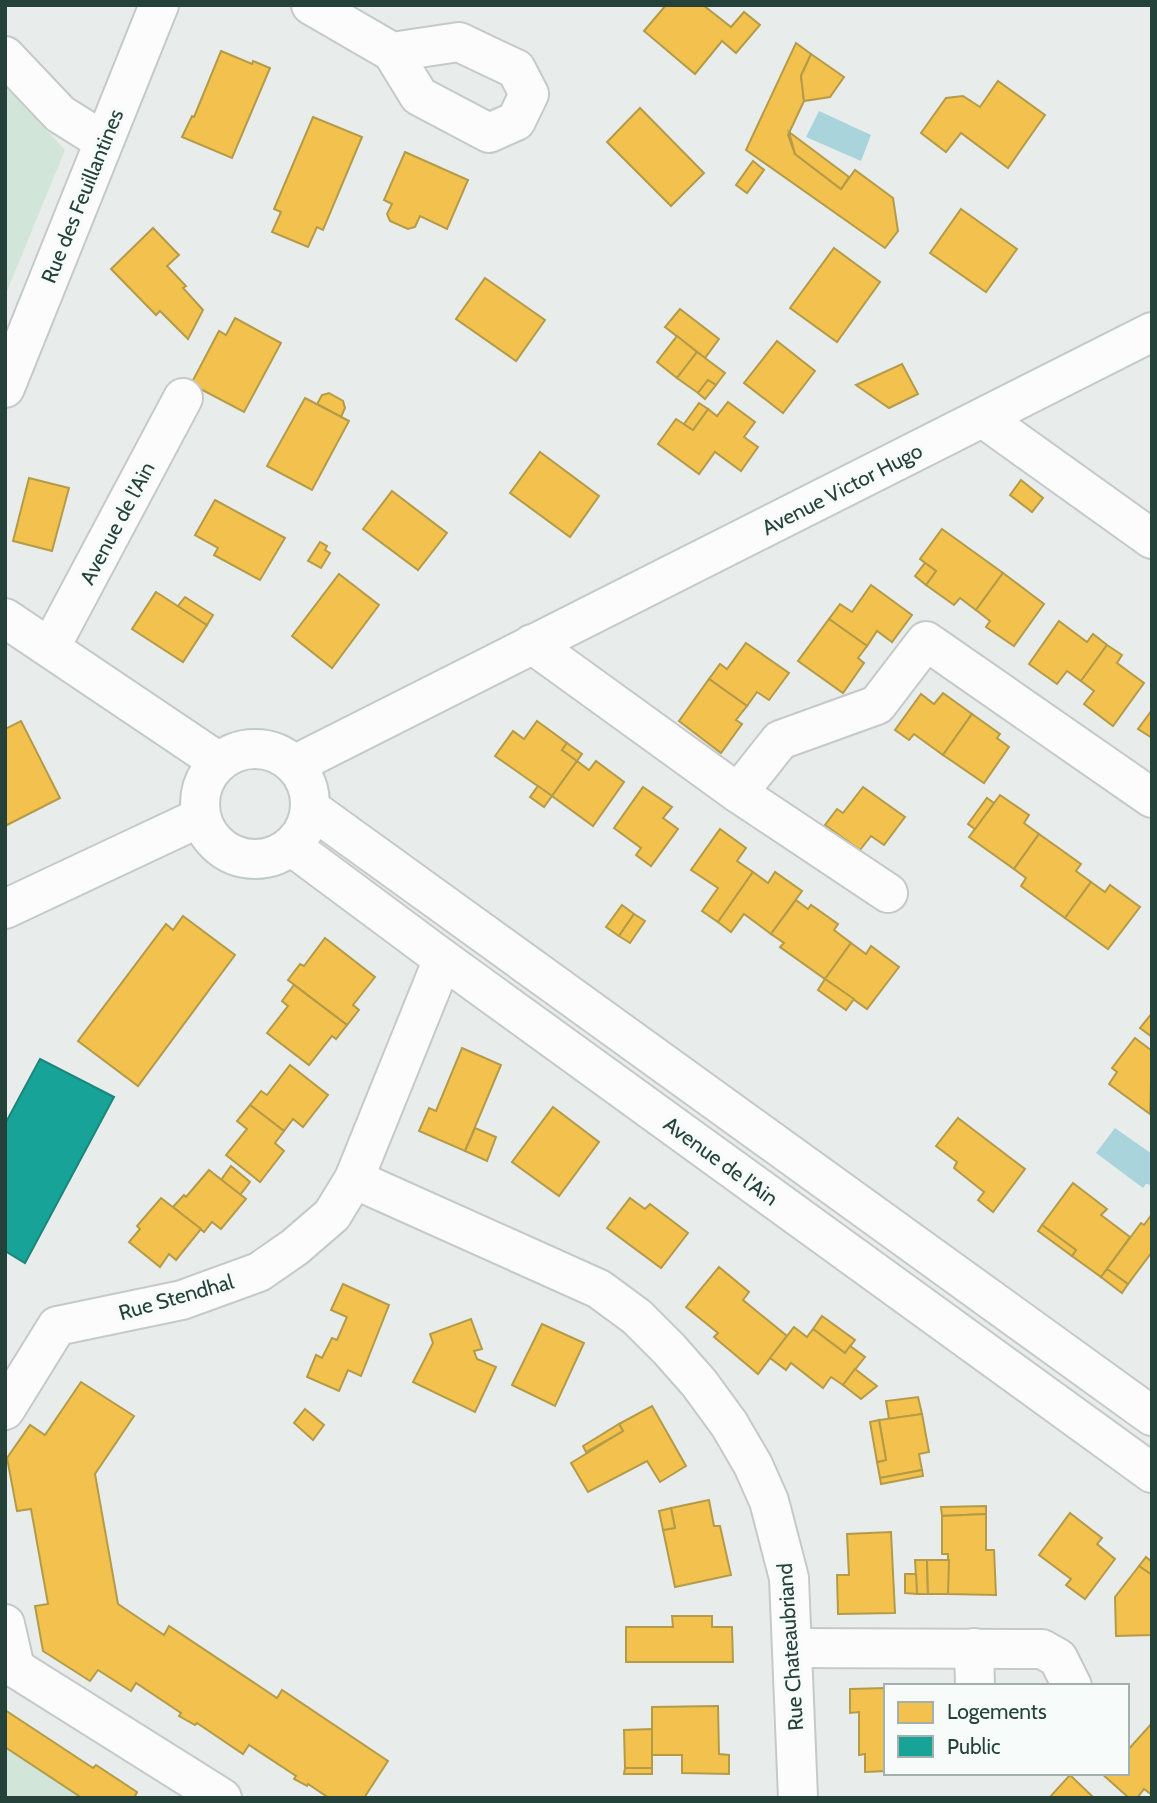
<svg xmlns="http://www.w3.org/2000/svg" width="1157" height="1803" font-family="Cabin,sans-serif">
	<rect width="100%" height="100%" fill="#e8edeb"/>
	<g fill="#d1e6d8">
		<path d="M5 87 65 150 5 296Z"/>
		<path d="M5 1747 82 1798H5Z"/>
	</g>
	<g fill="#a9d4db">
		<path d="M819 111 871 135 861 161 806 137Z"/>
		<path d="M1115 1128 1152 1154V1185L1146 1184 1143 1188 1096 1153Z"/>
	</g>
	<g fill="#f2c14e" stroke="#b49b48" stroke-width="2">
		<path d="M666 5H703L731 27 744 12 760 25 736 53 722 41 695 74 644 31Z"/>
		<path d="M796 43 811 54 801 76 804 101 788 135 795 154 841 189 855 170 893 198 898 231 885 248 746 150Z"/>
		<path d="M221 51 252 64 253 61 270 68 232 158 182 137 192 116 194 117Z"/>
		<path d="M811 54 844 77 830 97 804 101 801 76Z"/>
		<path d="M998 81 1045 115 1008 168 961 133 946 152 921 133 946 98 963 96 980 107Z"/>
		<path d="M640 108 704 173 671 206 607 142Z"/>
		<path d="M313 117 362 137 323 230 317 227 308 247 272 232 281 212 274 209Z"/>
		<path d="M789 132 849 177 841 189 795 154Z"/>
		<path d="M405 152 468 180 447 229 420 216 415 227 408 229 390 221 387 214 392 204 384 200Z"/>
		<path d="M753 161 764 170 747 193 736 185Z"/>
		<path d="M961 209 1017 249 986 292 930 253Z"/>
		<path d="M153 228 179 255 167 266 186 286 183 288 203 310 188 339 160 311 156 315 111 269Z"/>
		<path d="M834 248 880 282 837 342 790 308Z"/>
		<path d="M485 278 545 320 516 361 456 319Z"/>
		<path d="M680 309 719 339 705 358 665 327Z"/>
		<path d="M235 318 281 343 244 412 191 384 219 331 226 335Z"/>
		<path d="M677 336 697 352 677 378 657 362Z"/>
		<path d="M777 341 815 371 783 413 744 383Z"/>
		<path d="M697 352 725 373 716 385 708 380 698 393 677 378Z"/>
		<path d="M902 364 918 394 889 408 856 385Z"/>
		<path d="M708 380 716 385 705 399 698 393Z"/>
		<path d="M329 393 343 401 345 408 341 417 317 404 322 395Z"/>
		<path d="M305 398 349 421 312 490 267 466Z"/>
		<path d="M728 402 755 422 744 437 758 447 741 471 715 452 699 474 658 444 676 419 693 430 708 409 717 416Z"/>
		<path d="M699 403 708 409 693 430 684 424Z"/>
		<path d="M540 452 599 496 570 537 510 493Z"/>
		<path d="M29 478 69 488 52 551 13 541Z"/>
		<path d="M1021 480 1043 498 1032 512 1010 495Z"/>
		<path d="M392 491 447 533 418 570 363 529Z"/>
		<path d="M215 500 285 538 260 580 214 555 218 548 195 535Z"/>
		<path d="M942 529 1003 573 976 610 960 598 954 605 926 585 936 571 920 559Z"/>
		<path d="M320 542 327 546 325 550 330 553 321 568 308 561Z"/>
		<path d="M925 563 936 571 926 585 915 576Z"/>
		<path d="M1003 573 1044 604 1014 646 986 627 990 621 976 610Z"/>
		<path d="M339 574 379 605 332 668 292 636Z"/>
		<path d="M871 585 912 615 892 642 877 631 867 646 829 619 840 604 852 612Z"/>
		<path d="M156 592 207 625 183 662 132 629Z"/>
		<path d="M185 597 213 615 207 625 178 606Z"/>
		<path d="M829 619 867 646 858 658 864 663 843 693 798 661Z"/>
		<path d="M1059 621 1087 642 1093 634 1107 645 1081 681 1067 671 1057 684 1029 664Z"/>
		<path d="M746 643 789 673 769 700 757 692 747 706 709 679 720 664 727 669Z"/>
		<path d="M1107 645 1122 655 1117 663 1144 683 1113 726 1084 704 1094 691 1081 681Z"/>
		<path d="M709 679 747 706 736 720 742 724 721 753 679 721Z"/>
		<path d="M943 693 972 714 943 755 914 734 909 740 895 730 921 694 934 704Z"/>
		<path d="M1152 710V738L1138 729Z"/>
		<path d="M972 714 1000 734 997 738 1009 747 984 783 943 755Z"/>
		<path d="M21 721 60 798 5 826V729Z"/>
		<path d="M537 721 567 743 562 750 577 761 552 796 495 756 513 731 524 739Z"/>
		<path d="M567 743 582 754 577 761 562 750Z"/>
		<path d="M577 761 589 770 596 761 624 782 593 826 552 796Z"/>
		<path d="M538 786 552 796 544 807 530 797Z"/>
		<path d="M643 787 672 807 663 818 678 829 651 866 636 855 641 848 614 828Z"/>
		<path d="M863 787 905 817 884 845 871 836 860 850 825 825 837 809 843 813Z"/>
		<path d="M1000 795 1029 815 1024 823 1039 834 1014 869 969 837Z"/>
		<path d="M987 798 994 803 975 829 968 824Z"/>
		<path d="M720 829 746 848 737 861 753 872 718 922 702 911 718 888 691 870Z"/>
		<path d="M1039 834 1081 864 1076 871 1091 882 1065 918 1021 886 1026 878 1014 869Z"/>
		<path d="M753 872 768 883 775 872 802 891 771 934 744 914 731 932 718 922Z"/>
		<path d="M1091 882 1105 892 1110 885 1140 907 1108 949 1065 918Z"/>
		<path d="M796 900 808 909 811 905 838 924 834 930 851 943 825 979 780 947 784 943 771 934Z"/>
		<path d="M622 905 634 914 619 936 606 927Z"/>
		<path d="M634 914 645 921 630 943 619 936Z"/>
		<path d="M183 916 235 955 138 1086 78 1041 166 924 173 930Z"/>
		<path d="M325 938 375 977 353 1005 359 1010 347 1025 288 980 300 964 304 966Z"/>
		<path d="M851 943 866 954 871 946 899 967 867 1009 825 979Z"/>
		<path d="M825 979 854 999 846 1010 818 990Z"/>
		<path d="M294 985 347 1025 336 1039 332 1036 309 1065 267 1033 288 1006 282 1001Z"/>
		<path d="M1152 1013V1037L1140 1028Z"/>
		<path d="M1135 1038 1152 1051 1150 1114 1109 1084 1117 1072 1112 1068Z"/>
		<path d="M462 1048 501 1065 465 1151 419 1131 429 1108 436 1111Z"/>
		<path d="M290 1065 328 1095 303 1127 293 1119 284 1131 250 1105 261 1091 267 1095Z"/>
		<path d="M250 1105 284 1131 275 1143 284 1151 260 1182 226 1155 247 1129 237 1121Z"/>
		<path d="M553 1107 599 1142 559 1196 512 1162Z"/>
		<path d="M958 1118 1025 1169 993 1212 978 1200 984 1192 954 1168 957 1162 936 1146Z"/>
		<path d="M475 1128 496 1137 487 1161 465 1151Z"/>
		<path d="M231 1166 250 1182 240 1195 221 1180Z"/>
		<path d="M209 1170 246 1199 221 1229 212 1222 204 1232 173 1207 184 1195 186 1197Z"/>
		<path d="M1073 1183 1107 1209 1101 1215 1130 1237 1101 1277 1072 1256 1076 1250 1042 1225Z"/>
		<path d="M161 1198 201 1229 176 1260 169 1254 160 1267 129 1242 140 1229 137 1226Z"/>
		<path d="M630 1198 645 1209 650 1204 688 1233 661 1268 607 1228Z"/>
		<path d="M1152 1214V1252L1128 1284 1107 1269 1141 1223 1144 1225Z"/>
		<path d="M1042 1225 1076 1250 1072 1256 1038 1231Z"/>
		<path d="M719 1267 749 1292 743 1300 787 1336 758 1374 714 1337 718 1333 686 1307Z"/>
		<path d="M1107 1269 1128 1284 1122 1293 1101 1277Z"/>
		<path d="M343 1284 389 1305 361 1376 348 1370 339 1391 307 1377 316 1355 322 1358 332 1338 337 1340 347 1317 331 1310Z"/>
		<path d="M822 1316 855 1340 845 1353 813 1329Z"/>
		<path d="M471 1319 482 1349 474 1351 477 1359 496 1367 475 1412 413 1382 433 1343 430 1334Z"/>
		<path d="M542 1324 584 1343 555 1406 512 1385Z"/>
		<path d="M794 1327 807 1337 813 1329 845 1353 850 1346 865 1357 843 1385 831 1377 823 1388 791 1363 786 1370 770 1358Z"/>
		<path d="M855 1369 877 1386 861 1399 843 1385Z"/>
		<path d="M81 1382 134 1416 95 1474 118 1604 164 1635 169 1626 277 1698 282 1690 388 1761 364 1798H329L308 1784 307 1786 294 1779 296 1776 249 1745 243 1754 197 1723 195 1725 179 1716 181 1713 136 1683 131 1691 98 1670 90 1681 43 1651 35 1606 48 1604 31 1509 17 1511 7 1458 30 1425 45 1435Z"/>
		<path d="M918 1397 922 1414 889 1419 886 1401Z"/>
		<path d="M652 1406 686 1466 660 1482 647 1461 588 1492 571 1463 623 1431 619 1424Z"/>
		<path d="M305 1409 324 1425 313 1440 294 1423Z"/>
		<path d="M922 1414 929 1452 919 1454 922 1470 880 1478 877 1462 886 1460 879 1420Z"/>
		<path d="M879 1420 886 1460 877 1462 870 1422Z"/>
		<path d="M619 1424 623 1431 586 1452 583 1446Z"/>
		<path d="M922 1470 923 1476 881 1484 880 1478Z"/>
		<path d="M709 1500 714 1526H720L731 1575 675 1587 663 1530 675 1528 671 1508Z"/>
		<path d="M986 1506V1514L942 1516 941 1507Z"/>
		<path d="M671 1508 675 1528 663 1530 659 1511Z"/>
		<path d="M1070 1513 1102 1538 1097 1544 1115 1559 1085 1599 1066 1585 1071 1579 1039 1555Z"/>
		<path d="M986 1514V1550H994L996 1595 948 1594V1554H942V1516Z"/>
		<path d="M891 1532 895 1613 838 1614 837 1575H849L847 1534Z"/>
		<path d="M1146 1557 1152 1562V1575L1139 1566Z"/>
		<path d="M915 1560H927L928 1594H917Z"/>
		<path d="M927 1560H949L948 1594H928Z"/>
		<path d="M1139 1566 1152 1575V1635L1116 1636 1115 1597Z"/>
		<path d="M905 1574H916L917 1594 905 1593Z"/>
		<path d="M672 1616H712V1627H732L733 1662H626V1627H673Z"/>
		<path d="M886 1688V1771L865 1772V1754L859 1755V1712L850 1713V1689Z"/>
		<path d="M718 1706 719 1754 729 1755V1774L682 1773V1755H652V1707Z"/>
		<path d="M5 1710 93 1768 96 1765 137 1792 135 1796 138 1798H82L5 1747Z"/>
		<path d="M1152 1723V1795L1144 1789 1137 1798H1129L1101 1773H1127V1751Z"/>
		<path d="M652 1729V1768H625L624 1730Z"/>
		<path d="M625 1768H652V1774H624Z"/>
		<path d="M1070 1775 1094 1798H1049Z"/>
	</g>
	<path fill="#17a398" stroke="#1b867c" stroke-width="2" d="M40 1059 114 1097 25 1263 5 1251V1124Z"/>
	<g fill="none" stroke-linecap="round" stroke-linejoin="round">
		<g stroke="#c5cac8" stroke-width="42">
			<g id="street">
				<path d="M311 5 392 52 419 96 489 133 516 121 529 94 516 69 459 42 392 52"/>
				<path d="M5 56 60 114 103 141"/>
				<path d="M5 388 159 5"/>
				<path d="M983 418 1152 539"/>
				<path d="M532 644 738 793 888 893"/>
				<path d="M50 648 183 398"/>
				<path d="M738 793 780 740 877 705 926 641 1152 798"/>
				<path d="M310 808 1152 1416"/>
				<path d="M291 846 443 959 1152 1473"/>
				<path d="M354 1179 599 1289 637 1317 669 1349 699 1383 729 1424 753 1465 769 1501 789 1578 798 1798"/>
				<path d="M5 1410 57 1326 182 1300 259 1272 295 1247 332 1215 354 1179 443 959"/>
				<path d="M5 1624 15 1668 222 1798"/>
				<path d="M792 1648 1042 1649 1058 1658 1072 1686"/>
				<path d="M974 1648 975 1686"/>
			</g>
		</g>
		<g stroke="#c3cbc8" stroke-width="42">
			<g id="secondary">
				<path d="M5 618 219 762"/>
				<circle cx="255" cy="804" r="55"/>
				<path d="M294 765 1152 332"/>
				<path d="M5 909 201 817"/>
			</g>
		</g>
		<use href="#street" stroke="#fcfcfc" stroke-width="38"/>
		<use href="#secondary" stroke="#fcfcfc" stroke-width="38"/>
	</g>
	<g text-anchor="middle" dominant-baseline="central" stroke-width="7" stroke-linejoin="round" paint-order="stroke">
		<g font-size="21" fill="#24423a" stroke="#f7fbf9">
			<text transform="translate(82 196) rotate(-68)">Rue des Feuillantines</text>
			<text transform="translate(842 489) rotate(-27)">Avenue Victor Hugo</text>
			<text transform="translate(117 523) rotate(-62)">Avenue de l'Ain</text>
			<text transform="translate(721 1161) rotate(36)">Avenue de l'Ain</text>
			<text transform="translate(176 1297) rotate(-16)">Rue Stendhal</text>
			<text transform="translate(790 1647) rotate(-94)">Rue Chateaubriand</text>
		</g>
	</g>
	<rect width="1157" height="1803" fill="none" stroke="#24423a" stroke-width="14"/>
	<rect x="884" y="1684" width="245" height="91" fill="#f7fbf9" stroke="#a3b1ad" stroke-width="2"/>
	<rect x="898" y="1702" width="35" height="21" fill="#f2c14e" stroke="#a3b1ad" stroke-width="2"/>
	<text x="947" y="1719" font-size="21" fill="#24423a">Logements</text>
	<rect x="898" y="1736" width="35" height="21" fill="#17a398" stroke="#a3b1ad" stroke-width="2"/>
	<text x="947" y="1754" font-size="21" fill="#24423a">Public</text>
</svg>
